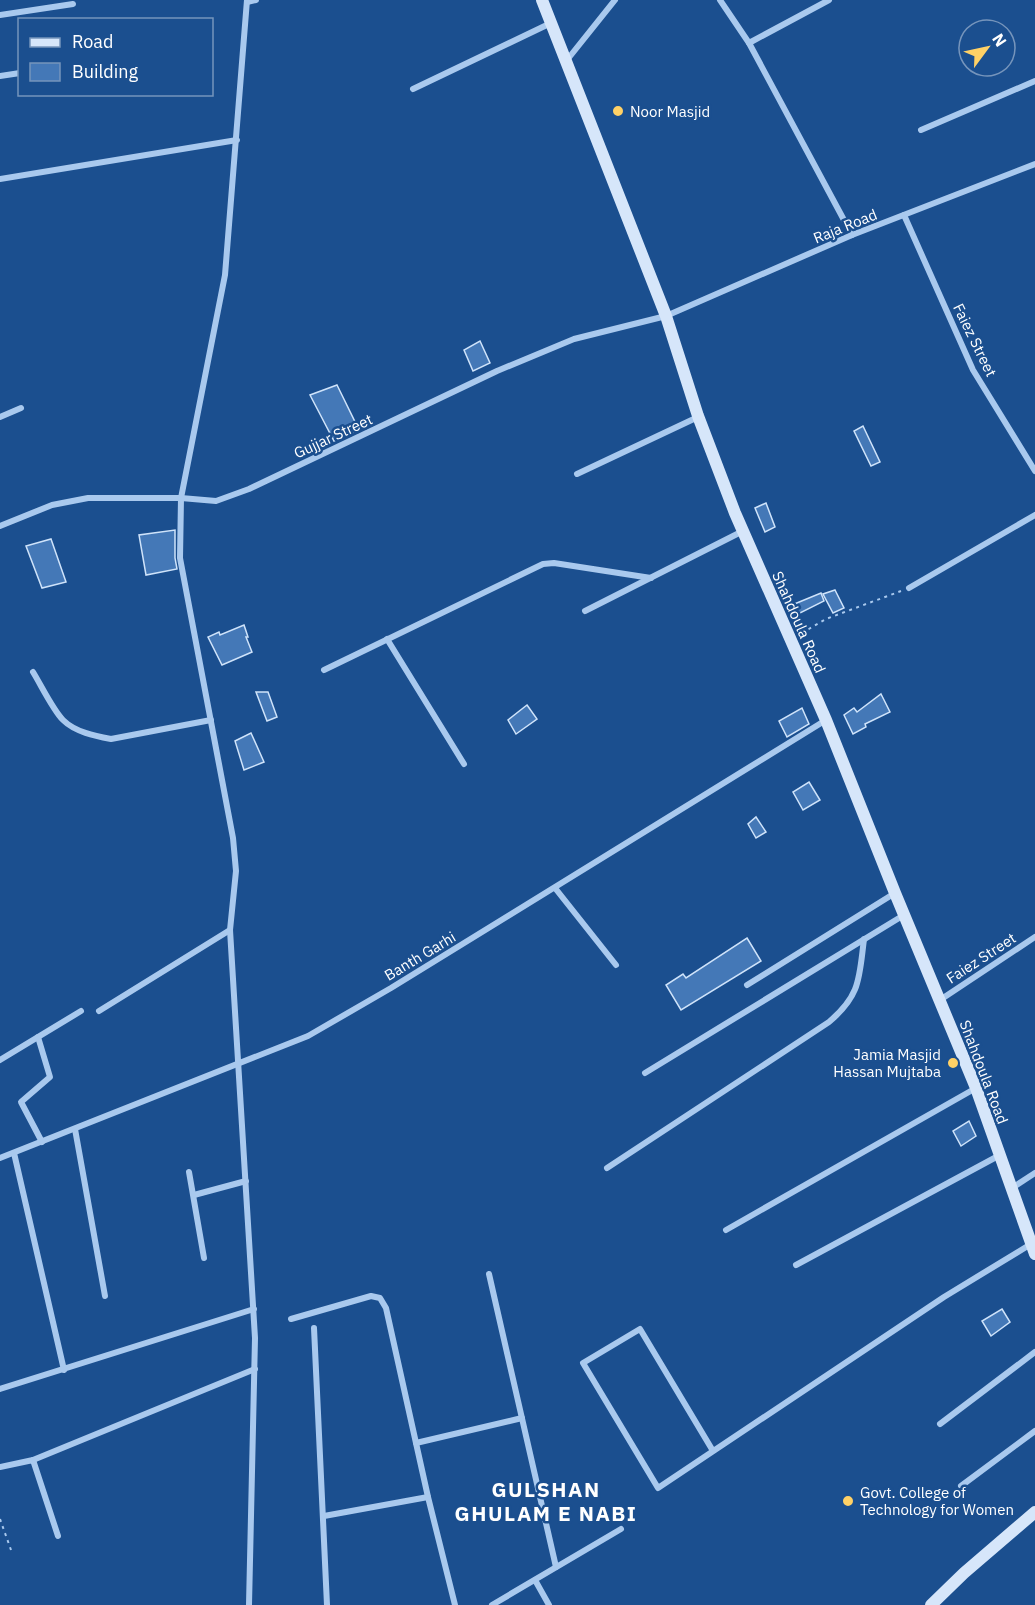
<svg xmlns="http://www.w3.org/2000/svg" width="1035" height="1605" font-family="'IBM Plex Sans',sans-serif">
	<rect width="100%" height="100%" fill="#1b4f8f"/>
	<g fill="#4478b7" stroke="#cfe3fa" stroke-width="1.5">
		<path d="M480 341 490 363 473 371 464 350Z"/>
		<path d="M337 385 359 430 334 441 310 395Z"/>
		<path d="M863 426 880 462 871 466 854 431Z"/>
		<path d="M766 503 775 527 765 532 755 508Z"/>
		<path d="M175 530V558L177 569 146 575 139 535Z"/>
		<path d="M51 539 66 582 42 588 26 546Z"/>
		<path d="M835 590 844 608 833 613 823 594Z"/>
		<path d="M821 593 824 601 796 615 792 605Z"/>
		<path d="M244 625 248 637H246L252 652 222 665 208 637 219 632 220 635Z"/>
		<path d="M256 692H268L277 717 267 721Z"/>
		<path d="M881 694 890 712 865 724 866 727 853 734 844 715 854 708 857 712Z"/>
		<path d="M527 705 537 719 516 734 508 720Z"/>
		<path d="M802 708 809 724 787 737 779 721Z"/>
		<path d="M251 733 264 762 244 770 235 741Z"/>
		<path d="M809 782 820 800 803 810 793 792Z"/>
		<path d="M756 817 766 832 756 838 748 824Z"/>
		<path d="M747 938 761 961 681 1010 666 985 683 974 686 978Z"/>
		<path d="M969 1121 976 1136 961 1146 953 1131Z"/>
		<path d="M1002 1309 1010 1322 991 1336 982 1321Z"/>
	</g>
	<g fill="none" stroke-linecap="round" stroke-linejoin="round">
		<g stroke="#a9c9ee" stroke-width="2" stroke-dasharray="3 4.5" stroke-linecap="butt">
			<path d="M802 633 826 619 901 591"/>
			<path d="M0 1519 11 1550"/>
		</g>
		<g stroke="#a9c9ee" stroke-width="6">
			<path d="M247 0 225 275 181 498 180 558 233 838 236 871 230 930 255 1338 249 1605"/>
			<path d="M720 0 749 43 852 235"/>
			<path d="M247 2 256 0"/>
			<path d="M0 15 73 4"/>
			<path d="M749 43 829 0"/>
			<path d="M567 60 615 0"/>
			<path d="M0 76 20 73"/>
			<path d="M413 89 551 23"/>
			<path d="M921 130 1035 81"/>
			<path d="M0 179 237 140"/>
			<path d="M904 215 973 370 1035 471"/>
			<path d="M0 417 21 408"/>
			<path d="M577 474 698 417"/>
			<path d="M0 526 52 505 88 498H181L216 501 249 489 497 371 574 339 666 316 852 235 1035 164"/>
			<path d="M909 588 1035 515"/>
			<path d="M585 611 743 531"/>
			<path d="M387 639 464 764"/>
			<path d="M324 670 543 564 554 563 651 578"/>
			<path d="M33 672C41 685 53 710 63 720 75 732 95 736 111 739L211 720"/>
			<path d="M555 888 616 965"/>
			<path d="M747 985 895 893"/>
			<path d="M940 1000 1035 937"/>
			<path d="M99 1011 230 930"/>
			<path d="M38 1037 50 1077 21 1102 42 1142"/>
			<path d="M0 1060 81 1011"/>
			<path d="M645 1073 904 915"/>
			<path d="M75 1129 105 1296"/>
			<path d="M14 1153 64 1370"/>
			<path d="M0 1158 308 1036 391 988 826 720"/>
			<path d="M607 1168 829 1022C861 995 859 978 864 939"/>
			<path d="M189 1172 204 1258"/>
			<path d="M1012 1188 1035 1173"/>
			<path d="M194 1195 246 1181"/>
			<path d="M726 1230 976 1088"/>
			<path d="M796 1265 1000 1155"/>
			<path d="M489 1274 556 1567"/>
			<path d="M291 1319 371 1296 380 1298 386 1308 428 1497 455 1605"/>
			<path d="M314 1328 327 1605"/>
			<path d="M0 1389 254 1309"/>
			<path d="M940 1424 1035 1352"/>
			<path d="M416 1443 522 1418"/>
			<path d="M713 1451 640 1329 583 1363 658 1488 944 1297 1031 1244"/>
			<path d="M33 1460 255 1369"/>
			<path d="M0 1467 33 1460 58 1536"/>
			<path d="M961 1486 1035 1431"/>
			<path d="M324 1516 428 1497"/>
			<path d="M535 1580 549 1605"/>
			<path d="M492 1605 621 1529"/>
		</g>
		<g stroke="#d6e6fa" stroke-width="12">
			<path d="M542 0 666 316 698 416 735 513 826 720 895 893 976 1088 1035 1254"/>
			<path d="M931 1605 964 1573 1035 1512"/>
		</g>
	</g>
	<g fill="#ffd166" stroke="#1b4f8f" stroke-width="2">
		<circle cx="618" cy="111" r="6"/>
		<circle cx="953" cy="1063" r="6"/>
		<circle cx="848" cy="1501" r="6"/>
	</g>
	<g text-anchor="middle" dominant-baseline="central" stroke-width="5" stroke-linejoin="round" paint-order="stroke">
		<g font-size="15" fill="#fff" stroke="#1b4f8f" text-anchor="start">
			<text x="630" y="111">Noor Masjid</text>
			<text x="941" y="1054" text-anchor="end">Jamia Masjid<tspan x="941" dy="17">Hassan Mujtaba</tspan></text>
			<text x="860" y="1492">Govt. College of<tspan x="860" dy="17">Technology for Women</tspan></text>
		</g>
		<g font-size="15" fill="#fff" stroke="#1b4f8f">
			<text transform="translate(845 226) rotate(-22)">Raja Road</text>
			<text transform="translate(975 340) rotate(64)">Faiez Street</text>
			<text transform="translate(333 436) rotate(-25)">Gujjar Street</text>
			<text transform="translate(799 622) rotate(66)">Shahdoula Road</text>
			<text transform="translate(420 956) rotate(-31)">Banth Garhi</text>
			<text transform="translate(981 958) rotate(-33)">Faiez Street</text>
			<text transform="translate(984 1072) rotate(69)">Shahdoula Road</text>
		</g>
		<g font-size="21" font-weight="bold" letter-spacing="1.5" fill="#fff" stroke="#1b4f8f">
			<text x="546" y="1489">GULSHAN<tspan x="546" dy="24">GHULAM E NABI</tspan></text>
		</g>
	</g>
	<rect x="18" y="18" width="195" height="78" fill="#1b4f8f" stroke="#7695bc" stroke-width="1.5"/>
	<rect x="30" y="38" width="30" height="9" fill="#d6e6fa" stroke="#7695bc" stroke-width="1.5"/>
	<text x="72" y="48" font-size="18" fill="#ffffff">Road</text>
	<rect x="30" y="63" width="30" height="18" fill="#4478b7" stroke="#7695bc" stroke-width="1.5"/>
	<text x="72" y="78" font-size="18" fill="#ffffff">Building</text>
	<g transform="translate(987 48) rotate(57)"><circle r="28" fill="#1b4f8f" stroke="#7695bc" stroke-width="1.5"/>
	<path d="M0-4.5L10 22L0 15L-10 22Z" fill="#ffd166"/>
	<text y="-9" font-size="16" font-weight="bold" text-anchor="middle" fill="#ffffff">N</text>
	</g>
</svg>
